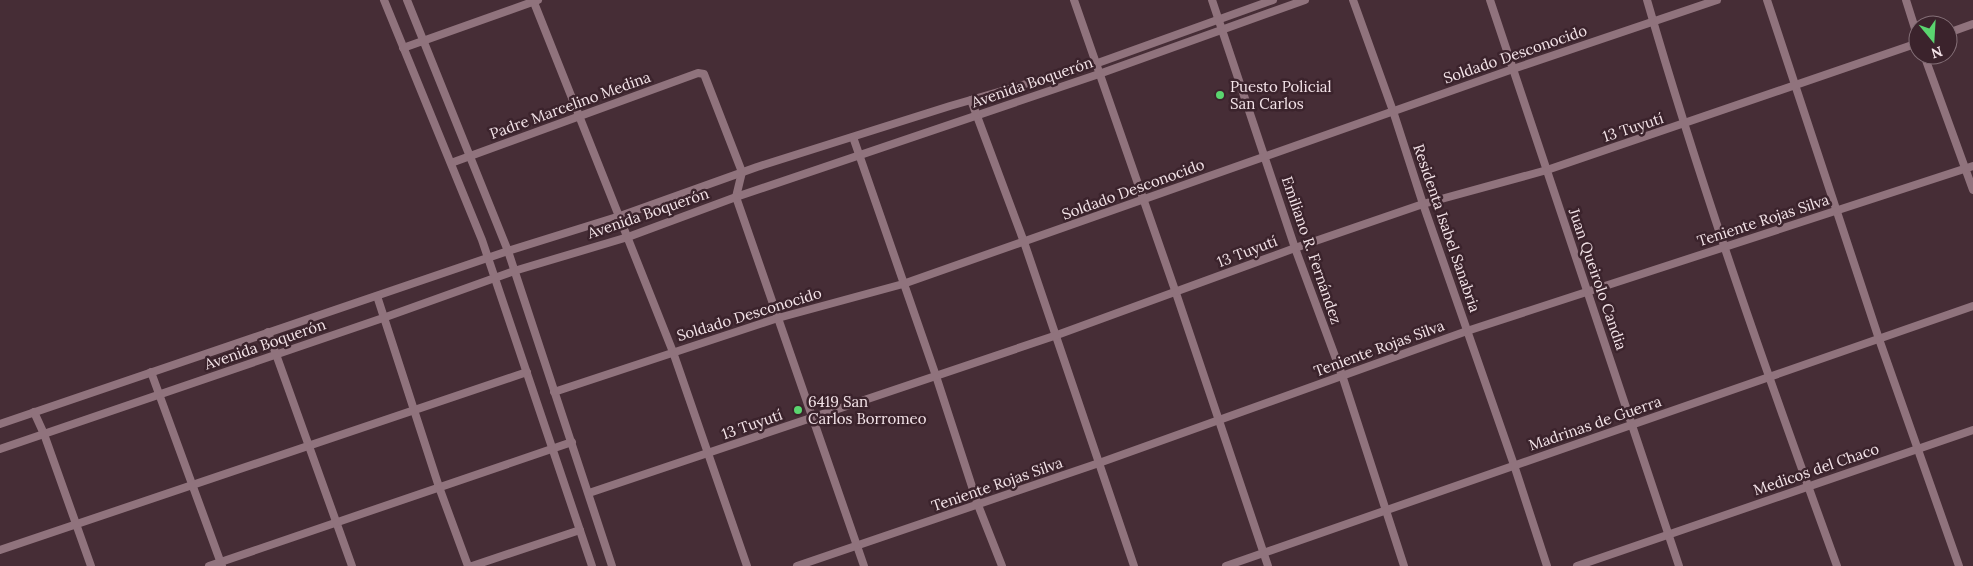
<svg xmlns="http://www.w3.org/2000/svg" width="1973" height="566" font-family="Lora,serif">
	<rect width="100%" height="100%" fill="#462d36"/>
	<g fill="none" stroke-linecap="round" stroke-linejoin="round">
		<g stroke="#90737d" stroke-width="8">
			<path d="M384 0 482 240 592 566"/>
			<path d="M407 0 508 251 612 566"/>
			<path d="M533 0 673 352 747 566"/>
			<path d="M1074 0 1176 293 1268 566"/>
			<path d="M1212 0 1295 248 1342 375 1404 566"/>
			<path d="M1353 0 1393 111 1423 204 1514 465 1547 566"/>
			<path d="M1490 0 1679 566"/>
			<path d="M1647 0C1702 191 1769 379 1837 566"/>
			<path d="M1767 0 1879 339 1959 566"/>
			<path d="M1906 0 1918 38"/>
			<path d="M1948 33 1973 24"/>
			<path d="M403 48 538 0"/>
			<path d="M1924 55 1973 190"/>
			<path d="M971 100 1024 242 1134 566"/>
			<path d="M853 137 936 376 978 505 1002 566"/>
			<path d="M451 163 698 73 704 74 742 172 736 197 864 566"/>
			<path d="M377 296 439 487 468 566"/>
			<path d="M268 332 352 566"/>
			<path d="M151 372 222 566"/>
			<path d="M554 392 778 318 903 284 1513 69 1717 0"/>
			<path d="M34 412 44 434 91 566"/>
			<path d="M0 424 508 251 620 216 757 167 950 106 1095 64 1273 0"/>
			<path d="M0 449 383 318 514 271 628 237 736 197 1099 74 1305 0"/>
			<path d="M589 493 1057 335 1295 248 1423 204 1547 170 1918 43"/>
			<path d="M0 550 527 372"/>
			<path d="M209 566 572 442"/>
			<path d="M472 566 580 530"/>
			<path d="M797 566 1099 463 1467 331 1973 166"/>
			<path d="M1226 566 1973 306"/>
			<path d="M1577 566 1973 430"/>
		</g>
	</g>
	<g fill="#5ad56f" stroke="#3b232c" stroke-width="2">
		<circle cx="1220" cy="95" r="5"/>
		<circle cx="798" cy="410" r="5"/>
	</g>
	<g text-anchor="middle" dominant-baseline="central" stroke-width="5" stroke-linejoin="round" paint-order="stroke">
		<g font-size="15" fill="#f4e4e9" stroke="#3b232c">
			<text transform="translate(1515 54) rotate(-19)">Soldado Desconocido</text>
			<text transform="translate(1032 82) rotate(-19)">Avenida Boquerón</text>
			<text transform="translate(570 105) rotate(-20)">Padre Marcelino Medina</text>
			<text transform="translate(1633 127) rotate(-18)">13 Tuyutí</text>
			<text transform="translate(1133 189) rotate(-20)">Soldado Desconocido</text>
			<text transform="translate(648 213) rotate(-19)">Avenida Boquerón</text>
			<text transform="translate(1763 220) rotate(-18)">Teniente Rojas Silva</text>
			<text transform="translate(1447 228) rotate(71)">Residenta Isabel Sanabria</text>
			<text transform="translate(1312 250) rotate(71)">Emiliano R. Fernández</text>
			<text transform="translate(1247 251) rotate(-21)">13 Tuyutí</text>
			<text transform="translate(1598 279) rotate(71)">Juan Queirolo Candia</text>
			<text transform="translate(749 314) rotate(-17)">Soldado Desconocido</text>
			<text transform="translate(265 344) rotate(-19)">Avenida Boquerón</text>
			<text transform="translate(1379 348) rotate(-20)">Teniente Rojas Silva</text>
			<text transform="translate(1595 423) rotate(-19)">Madrinas de Guerra</text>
			<text transform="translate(752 424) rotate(-19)">13 Tuyutí</text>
			<text transform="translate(1816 469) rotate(-19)">Medicos del Chaco</text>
			<text transform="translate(997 484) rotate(-19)">Teniente Rojas Silva</text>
		</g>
		<g font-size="15" fill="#f4e4e9" stroke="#3b232c" text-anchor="start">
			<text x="1230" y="86">Puesto Policial<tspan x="1230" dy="17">San Carlos</tspan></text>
			<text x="808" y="401">6419 San<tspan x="808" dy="17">Carlos Borromeo</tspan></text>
		</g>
	</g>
	<g transform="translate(1933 40) rotate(162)"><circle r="24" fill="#3b232c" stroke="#857078"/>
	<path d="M0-4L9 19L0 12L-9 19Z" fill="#5ad56f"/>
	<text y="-8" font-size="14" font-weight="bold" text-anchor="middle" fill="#f4e4e9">N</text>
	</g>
</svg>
